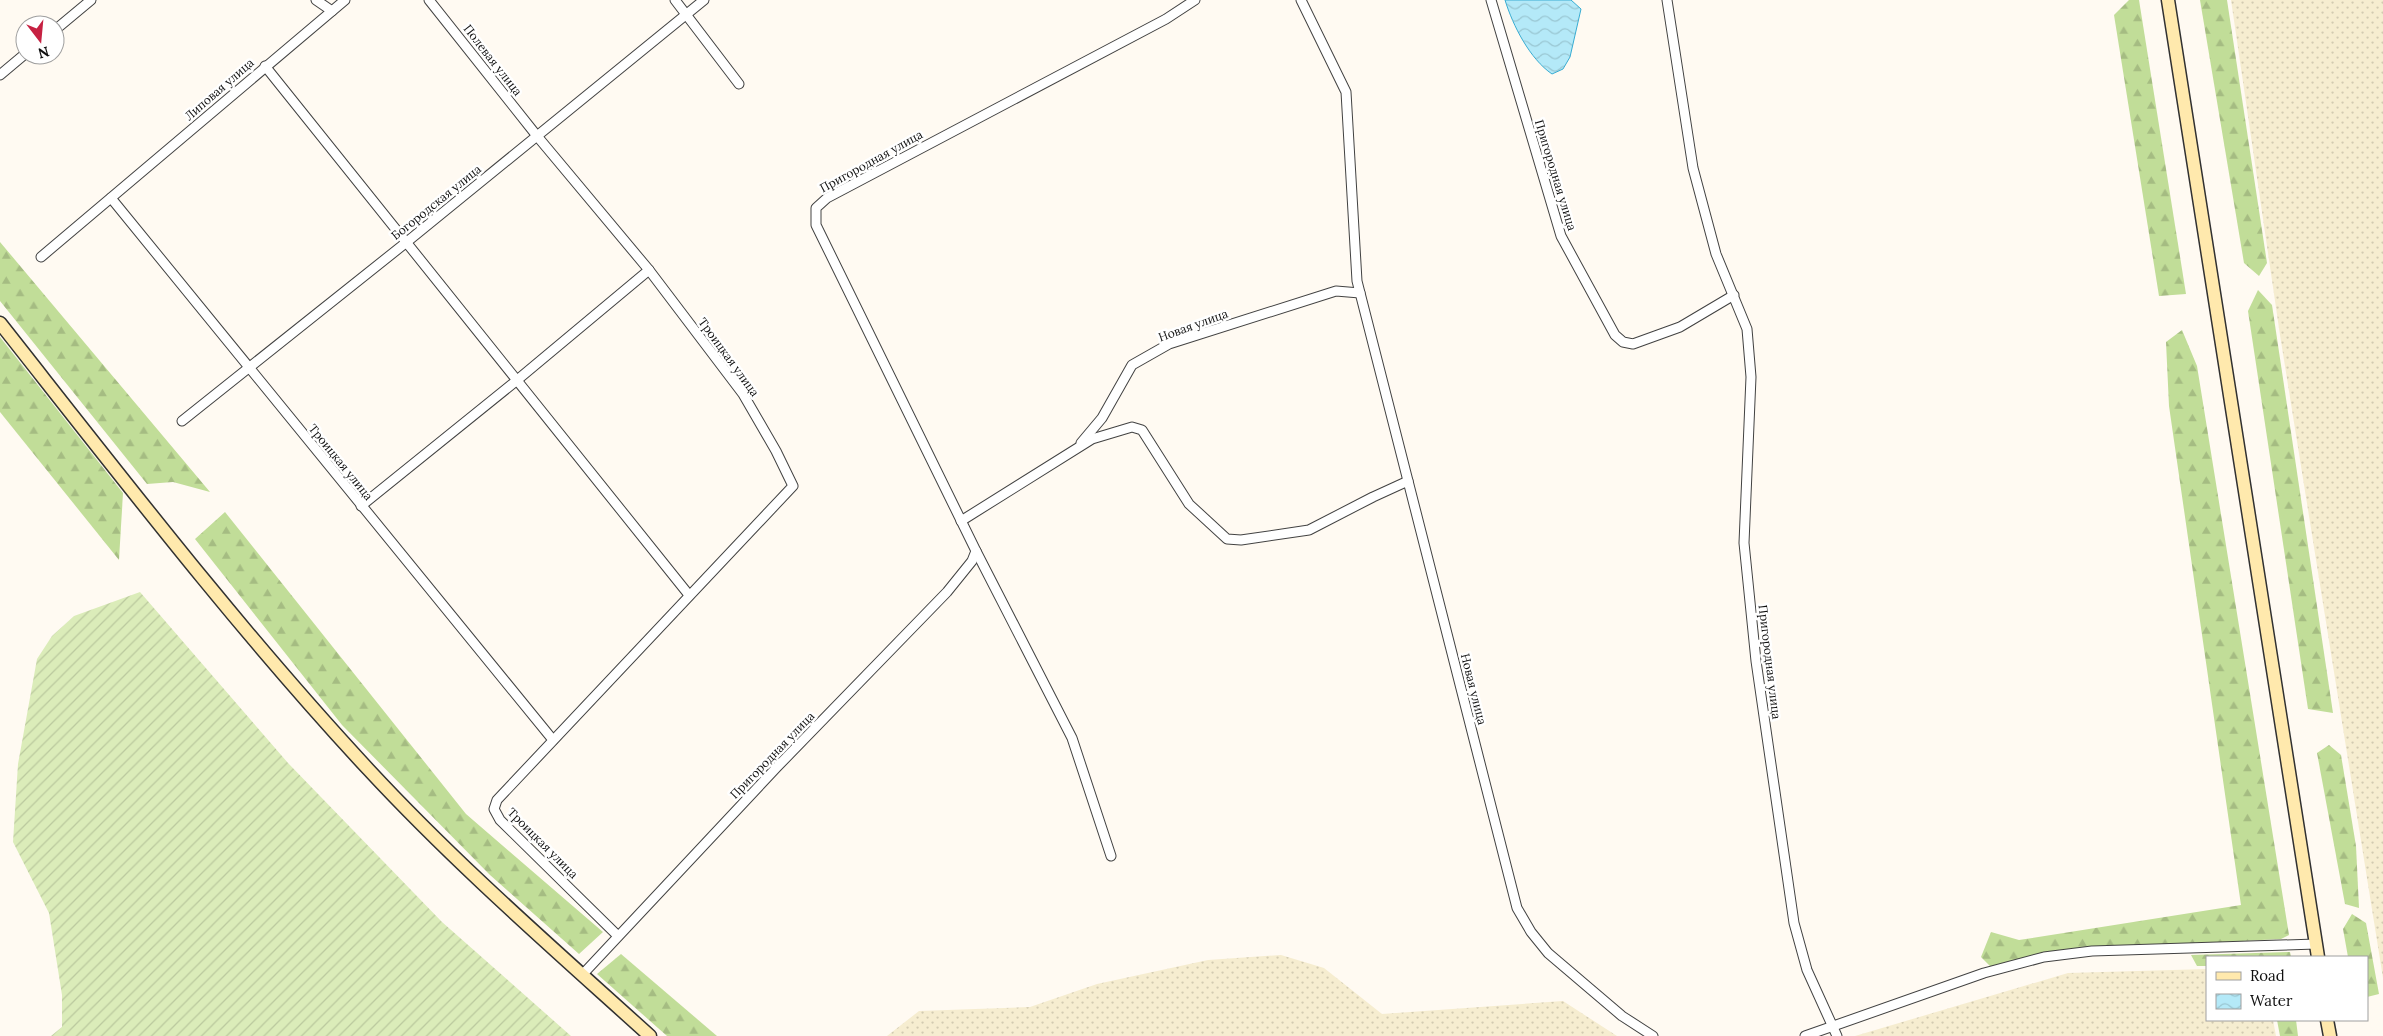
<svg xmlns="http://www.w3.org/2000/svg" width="2383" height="1036" font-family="Lora,serif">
	<defs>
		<pattern id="farmland-dots" width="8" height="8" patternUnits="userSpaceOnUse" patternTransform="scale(1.25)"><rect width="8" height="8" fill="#f6edd0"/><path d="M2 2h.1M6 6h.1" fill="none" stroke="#d2cab1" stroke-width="1.8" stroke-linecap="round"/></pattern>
		<pattern id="forest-firs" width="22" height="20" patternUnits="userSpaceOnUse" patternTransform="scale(1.25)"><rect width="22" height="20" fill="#c1dd98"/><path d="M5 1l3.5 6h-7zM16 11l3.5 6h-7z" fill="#a5bc82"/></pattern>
		<pattern id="garden-furrows" width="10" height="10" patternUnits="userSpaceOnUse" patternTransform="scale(1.25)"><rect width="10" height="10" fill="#dbecb9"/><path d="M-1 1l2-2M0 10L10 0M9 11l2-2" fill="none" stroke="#bbc99e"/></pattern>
		<pattern id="water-waves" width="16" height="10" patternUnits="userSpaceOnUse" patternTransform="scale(1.25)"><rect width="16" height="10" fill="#b4e9f8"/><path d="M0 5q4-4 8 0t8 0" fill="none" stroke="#9ac7d3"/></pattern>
	</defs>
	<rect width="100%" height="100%" fill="#fffaf2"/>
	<g fill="url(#farmland-dots)">
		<path d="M2231 0H2383V978L2280 335Z"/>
		<path d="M1281 955 1324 968 1382 1014 1563 1001 1617 1036H887L919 1011 1030 1007 1097 984 1208 960Z"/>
		<path d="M2207 969V1020H2273L2276 1036H1855L2068 973Z"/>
	</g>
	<g fill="url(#forest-firs)">
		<path d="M2129 0H2139L2186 294 2159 296 2114 15Z"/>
		<path d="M2200 0H2227L2267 263 2259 276 2244 263Z"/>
		<path d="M0 242 210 492 173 482 147 484 0 301Z"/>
		<path d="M2258 290 2272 305 2333 713 2308 709 2248 311Z"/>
		<path d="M2182 330 2197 366 2289 935 2281 939 2069 950 1991 967 1981 957 1991 932 2019 940 2241 905 2169 406 2166 342Z"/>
		<path d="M0 337 123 493 119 560 0 412Z"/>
		<path d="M225 512 466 814 603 932 579 954 490 875 342 725 195 539Z"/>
		<path d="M2329 745 2341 755 2356 846 2359 908 2345 904 2317 753Z"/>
		<path d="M2352 914 2366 923 2379 994 2367 997V957H2348L2343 929Z"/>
		<path d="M2290 952 2291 957H2207V966H2197L2191 955Z"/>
		<path d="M621 954 717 1036H667L597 974Z"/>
		<path d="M2277 1020H2296L2298 1036H2280Z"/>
	</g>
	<path fill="url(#garden-furrows)" d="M140 592 288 763 442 922 571 1036H51L62 1027V995L49 913 13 842 18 764 37 659 52 636 74 616Z"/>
	<path fill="url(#water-waves)" stroke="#38acd2" d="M1505 0H1571L1581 9 1570 57 1563 69 1552 74C1530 59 1513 26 1505 0Z"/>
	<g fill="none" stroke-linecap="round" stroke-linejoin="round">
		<g stroke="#424242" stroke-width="11">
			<g id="street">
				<path d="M316 0 332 11"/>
				<path d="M429 0 537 136 649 270 743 394 776 451 793 486 497 800 494 809 500 820 618 936"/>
				<path d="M675 0 739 84"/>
				<path d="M1301 0 1346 92 1357 281 1517 908 1531 932 1548 953 1622 1016 1653 1036"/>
				<path d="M1491 0 1561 236 1615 335 1623 342 1633 344 1680 327 1734 295"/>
				<path d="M1667 0 1693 168 1716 254 1747 329 1751 377 1744 543 1756 661 1794 923 1807 970 1837 1036"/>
				<path d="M55 30 91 0"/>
				<path d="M265 66 689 595"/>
				<path d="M0 75 25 54"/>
				<path d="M111 198 553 740"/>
				<path d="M41 257 345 0"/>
				<path d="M182 421 408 241 704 0"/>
				<path d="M1081 443 1102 418 1132 365 1169 344 1336 291 1360 293"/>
				<path d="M361 506 516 381 649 270"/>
				<path d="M961 521 1092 439 1132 427 1142 430 1189 504 1227 539 1241 540 1309 530 1373 497 1408 481"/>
				<path d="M1111 856 1072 738 976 551 816 225V208L827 198 1166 19 1195 0"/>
				<path d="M583 974 777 767 947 592 972 561 976 551"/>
				<path d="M1805 1036 1984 973 2044 957 2092 951 2316 944"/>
			</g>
		</g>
		<g stroke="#313131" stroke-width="15">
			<g id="secondary">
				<path d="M2168 0 2318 957"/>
				<path d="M0 323C119 474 237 628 368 769 456 864 554 949 650 1036"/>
				<path d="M2327 1020 2330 1036"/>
			</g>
		</g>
		<use href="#street" stroke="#fff" stroke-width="9"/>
		<use href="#secondary" stroke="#ffe9ad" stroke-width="12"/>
	</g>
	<g text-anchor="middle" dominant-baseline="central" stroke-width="5" stroke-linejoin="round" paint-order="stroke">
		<g font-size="12" fill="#0f0f0f" stroke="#fff">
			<text transform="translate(493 60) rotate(52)">Полевая улица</text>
			<text transform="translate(219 89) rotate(-41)">Липовая улица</text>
			<text transform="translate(871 161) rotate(-29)">Пригородная улица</text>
			<text transform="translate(1556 175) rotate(73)">Пригородная улица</text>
			<text transform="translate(436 202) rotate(-39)">Богородская улица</text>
			<text transform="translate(1193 325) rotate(-20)">Новая улица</text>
			<text transform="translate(729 357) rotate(54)">Троицкая улица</text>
			<text transform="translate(341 462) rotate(51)">Троицкая улица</text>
			<text transform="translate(1770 662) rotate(83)">Пригородная улица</text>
			<text transform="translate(1474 689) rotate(76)">Новая улица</text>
			<text transform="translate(772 755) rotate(-46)">Пригородная улица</text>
			<text transform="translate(543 843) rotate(45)">Троицкая улица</text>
		</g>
	</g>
	<rect x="2206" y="956" width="162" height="65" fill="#ffffff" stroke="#9f9f9f"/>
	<rect x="2216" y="972" width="25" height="8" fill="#ffe9ad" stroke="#9f9f9f"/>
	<text x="2250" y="981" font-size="15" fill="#0f0f0f">Road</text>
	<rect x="2216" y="994" width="25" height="15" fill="url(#water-waves)" stroke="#9f9f9f"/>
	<text x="2250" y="1006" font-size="15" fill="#0f0f0f">Water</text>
	<g transform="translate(40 40) rotate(164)"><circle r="24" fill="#ffffff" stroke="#9f9f9f"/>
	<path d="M0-4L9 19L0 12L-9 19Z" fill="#c62142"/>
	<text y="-8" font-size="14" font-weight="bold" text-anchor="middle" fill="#0f0f0f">N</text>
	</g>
</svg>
